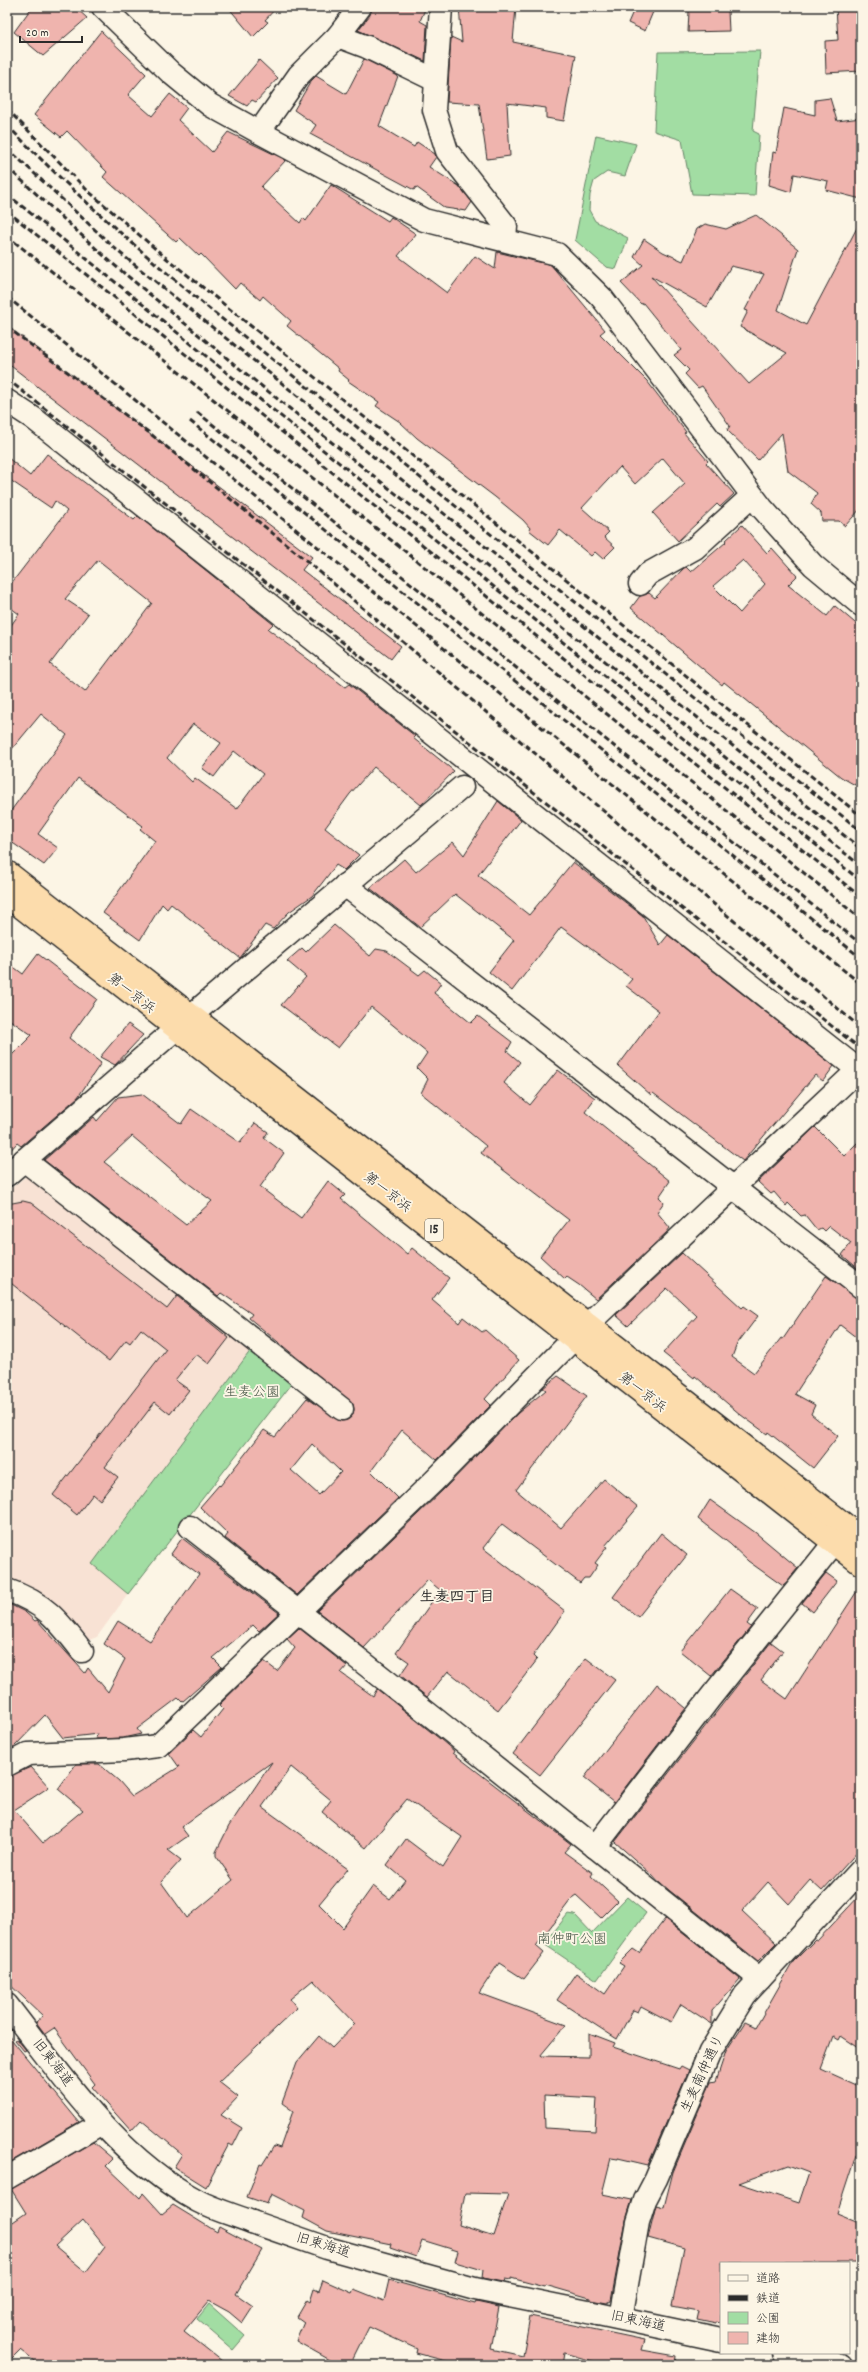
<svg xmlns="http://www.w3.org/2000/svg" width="868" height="2372" font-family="Dekko,'Klee One',sans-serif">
	<rect width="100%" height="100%" fill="#fcf5e5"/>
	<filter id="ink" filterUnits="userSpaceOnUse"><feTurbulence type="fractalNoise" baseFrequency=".025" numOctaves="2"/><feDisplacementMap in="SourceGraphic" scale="8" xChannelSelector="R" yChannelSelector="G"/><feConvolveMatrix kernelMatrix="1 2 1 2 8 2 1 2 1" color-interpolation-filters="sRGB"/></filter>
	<g filter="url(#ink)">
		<path fill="#f8e2d4" d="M30 1173 251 1350 93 1564 128 1594 97 1637 89 1640 62 1610 7 1577V1192Z"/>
		<g fill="#a2dda3" stroke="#668467">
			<path d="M760 51 753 131 759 134 755 196 692 194 682 140 654 131 658 52Z"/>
			<path d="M596 135 636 144 625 176 607 172 594 181 590 195 589 210 595 221 628 238 616 269 606 267 575 240Z"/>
			<path d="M251 1350 291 1385 128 1594 92 1564Z"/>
			<path d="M627 1897 646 1913 597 1980 544 1944 568 1914 575 1915 592 1933Z"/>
			<path d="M209 2304 245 2336 233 2350 197 2319Z"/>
		</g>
		<g fill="#efb4ae" stroke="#2b2b2b" fill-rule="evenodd">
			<path d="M32 7H75L87 18 43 56 14 32Z"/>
			<path d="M228 7H277L265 20 268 22 253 37Z"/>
			<path d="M372 7H426L420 21 427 25 425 61 358 30 370 15Z"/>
			<path d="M459 7H516L513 42 576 55 564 121 546 118V108L507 103 510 156 487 159 479 104 447 102 451 37 462 42Z"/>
			<path d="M635 7H655L645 31 628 23Z"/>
			<path d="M836 7H859L861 71 826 73 825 41 838 40Z"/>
			<path d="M689 11H728L729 31 688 32Z"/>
			<path d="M101 31 146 74 128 95 152 116 170 94 187 108 178 120 212 152 228 132 286 160 261 187 300 223 303 218 306 221 331 185 388 221 391 217 416 234 398 256 447 293 475 256 495 269 497 252 551 265 605 330 600 334 647 381 686 432 684 433 708 461 706 463 734 494 720 507 717 504 678 541 653 513 685 484 663 458 635 484 620 467 582 508 609 532 604 537 615 547 603 559 595 552 591 556 560 530 548 545 529 530 530 528 523 520 495 497 417 438 400 422 376 406 379 402 348 381 349 380 338 371 339 369 287 326 291 321 263 296 260 300 240 283 235 289 201 254 199 256 180 238 176 242 103 177 107 172 67 131 61 137 34 115Z"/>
			<path d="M364 59 398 76 379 126 414 147 417 142 435 154 436 157 429 167 459 186 472 202 466 211 445 208 416 187 414 190 310 134 316 125 294 110 311 81 316 76 346 94Z"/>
			<path d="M259 60 278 78 256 102 252 100 247 106 229 96Z"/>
			<path d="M830 98 837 121 861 118V199L826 190 828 181 794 174 791 192 769 185 773 152 776 153 784 108 815 115V100Z"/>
			<path d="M756 215 798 249 778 310 806 325 861 220V508L845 526 839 521H822L821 513 811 504 817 493 788 471 782 433 758 460 727 430 730 426 702 386 698 388 685 374 689 370 674 355 681 350 643 303 641 304 621 283 643 265 634 257 644 239 663 252 683 261 697 229 705 224 726 229ZM731 266 764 274 745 310 748 311 740 327 787 353 749 384 651 276 707 307Z"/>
			<path d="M7 326 312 557 302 570 401 646 391 659 7 363Z"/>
			<path d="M47 454 134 520 138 516 273 624 268 629 345 687 349 684 415 736 413 738 454 771 421 805 374 767 350 794 325 828 359 855 344 870 336 865 312 896 289 912 273 929 265 925 240 958 171 904 167 909 162 904 140 940 103 913 155 841 140 829 143 826 78 778 38 834 58 848 44 865 7 839V816L67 735 41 714 7 755V631L19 614 7 605V589L67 511 55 501 51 508 7 478V457L30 476ZM98 560 152 603 85 692 50 664 88 614 65 599ZM193 724 221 743 202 768 214 777 234 751 263 774 237 809 195 778 192 782 167 758Z"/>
			<path d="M742 525 767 553 772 548 797 576 788 585 827 616 835 606 861 628V775L855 785 841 777 724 682 722 685 631 608 640 596 649 593 655 598 684 568 686 567 691 572 726 542 725 541ZM743 560 765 584 740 613 713 586Z"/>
			<path d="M498 801 521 820 478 875 529 915 573 862 643 916 660 945 668 935 834 1066 823 1081 815 1075 743 1161 653 1093 651 1095 618 1066 659 1011 626 986 632 979 561 927 512 991 489 972 514 940 455 894 420 927 370 888 404 859 416 872 453 842 464 855Z"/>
			<path d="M334 925 370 956 376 949 387 951 419 975 425 970 441 983 434 993 471 1023 478 1016 512 1042 507 1051 520 1062 504 1083 530 1105 558 1070 595 1098 585 1112 670 1181 659 1197 664 1202 657 1212 670 1228 667 1232 596 1299 579 1285 567 1277 565 1279 540 1256 569 1220 481 1153 486 1146 421 1093 428 1079 417 1068 427 1053 371 1007 338 1048 281 1005 306 977 287 961 302 948 306 952Z"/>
			<path d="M38 954 97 999 69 1038 101 1063 78 1097 21 1146 17 1143 7 1154V1060L32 1035 7 1018V962L23 974Z"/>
			<path d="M128 1024 143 1035 115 1065 100 1057Z"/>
			<path d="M142 1094 181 1124 191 1109 240 1143 255 1123 268 1132 264 1138 284 1153 260 1187 301 1218 328 1181 345 1195 341 1199 407 1254 412 1248 449 1278 432 1300 459 1323 463 1317 482 1332 485 1330 519 1360 485 1399 491 1405 437 1460 402 1430 371 1471 398 1498 297 1595 225 1538 228 1534 200 1507 219 1485 220 1486 264 1430 275 1437 307 1398 341 1421 347 1420 352 1416 354 1410 353 1404 249 1318 252 1314 221 1293 218 1296 44 1160 94 1117 97 1121 118 1097ZM132 1136 184 1180 212 1201 186 1225 104 1162ZM312 1444 341 1472 319 1495 291 1470Z"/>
			<path d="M815 1127 844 1156 861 1139V1271L842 1255 851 1243 829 1226 824 1231 821 1228 817 1230 805 1215 801 1216 788 1203 786 1206 774 1192 771 1194 758 1182Z"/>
			<path d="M23 1201 31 1203 167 1309 177 1296 229 1338 209 1364 196 1354 175 1380 189 1390 170 1414 155 1402 105 1467 118 1477 100 1500 93 1494 77 1515 53 1495 166 1349 141 1329 130 1343 126 1340 109 1361 7 1280V1204Z"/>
			<path d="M682 1253 742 1308 744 1306 758 1316 737 1344 732 1357 754 1373 781 1338 783 1339 826 1276 861 1300V1341L840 1325 795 1394 815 1405 811 1414 838 1436 813 1468 768 1432 767 1434 741 1415 695 1376 694 1378 663 1353 697 1316 667 1288 628 1326 616 1315Z"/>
			<path d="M558 1376 587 1396 516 1490 561 1528 604 1479 638 1507 605 1546 607 1547 595 1563 598 1565 589 1578H584L580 1583 502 1524 483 1548 565 1611 533 1656 537 1660 498 1710 448 1671 427 1697 400 1675 409 1662 396 1653 440 1590 428 1580 364 1648 317 1611 443 1490 518 1413 546 1390 543 1388Z"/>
			<path d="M710 1500 756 1533 798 1568 783 1586 748 1561 730 1544 698 1519Z"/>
			<path d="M661 1533 687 1555 638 1617 613 1597Z"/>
			<path d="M182 1538 279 1613 259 1631 253 1625 213 1658 222 1667 182 1702 178 1698 137 1729 141 1734 123 1738 95 1739 98 1734 63 1738 45 1715 14 1747 7 1751V1603L25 1612 35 1621 37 1620 85 1673 88 1668 108 1692 125 1659 104 1644 118 1621 150 1641 199 1574 171 1554Z"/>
			<path d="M826 1573 837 1581 813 1612 802 1603Z"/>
			<path d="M861 1585V1848L822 1891 810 1880 789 1904 768 1882 742 1911 776 1943 758 1961 670 1891 615 1842 771 1642 783 1651 761 1680 787 1699Z"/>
			<path d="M730 1589 758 1609 747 1624 751 1627 711 1676 680 1651Z"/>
			<path d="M299 1628 347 1666 341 1673 373 1696 377 1689 440 1739 454 1751 453 1753 571 1844 564 1852 593 1873 591 1876 618 1901 601 1918 576 1895 573 1897 536 1946 544 1953 524 1979 499 1963 479 1993 566 2025 540 2056 589 2057V2033L615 2043 613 2047 679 2069 681 2066 689 2070 648 2165 618 2158V2159L611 2158 602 2194 632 2200 626 2220 611 2301 607 2303 590 2300V2298L545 2285 544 2287 511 2278V2280L505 2279 504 2282 482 2278 483 2270 455 2262 458 2251 422 2240 416 2257 390 2248 391 2244 327 2231 303 2218 305 2211 271 2194 267 2204 247 2197 260 2164 262 2165 274 2146 280 2148 293 2111 282 2103 297 2062 319 2036 332 2048 355 2024 313 1980 290 1999 297 2008 219 2082 238 2097 221 2115 242 2128 233 2146 229 2144 206 2187 174 2167 182 2154 141 2120 131 2131 92 2087 95 2084 54 2028 45 2034 36 2022 43 2016 7 1982V1777L31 1767 49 1787 14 1810 43 1843 83 1810 58 1789 76 1764H99L119 1781 132 1796 179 1767 169 1753 193 1730 201 1737 223 1709 219 1705 264 1661 277 1671 295 1648 287 1639ZM272 1762 229 1826 216 1852V1856L233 1880 187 1918 161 1882 181 1860 168 1850 188 1836 181 1827ZM291 1767 331 1800 322 1812 366 1848 407 1799 462 1837 443 1867 406 1839 387 1865 405 1880 390 1899 373 1886 343 1928 319 1904 348 1869 262 1807ZM544 2095 597 2098 595 2131 545 2128ZM465 2193 508 2194 494 2236 459 2225Z"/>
			<path d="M586 1658 615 1680 540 1775 513 1754Z"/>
			<path d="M657 1684 686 1708 614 1802 584 1778Z"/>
			<path d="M861 1894V2050L840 2036 838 2040 833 2037 821 2069 861 2087V2157L856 2155 837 2213 861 2223V2263H721V2323L716 2322V2324L697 2320 699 2311 672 2306 684 2248 648 2238 656 2205 664 2207 673 2172 711 2082 716 2081 726 2051 745 2022 756 2027 793 1962 815 1940 817 1941ZM788 2165 809 2173 799 2203 739 2183Z"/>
			<path d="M665 1919 740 1979 712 2011V2024L681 2004 671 2022 641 2006 638 2012 633 2010 617 2039 557 2000 576 1973 605 1994 624 1966 619 1963 633 1949 639 1953Z"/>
			<path d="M7 2034 79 2122 7 2164Z"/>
			<path d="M17 2039 26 2050 24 2051 15 2040Z"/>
			<path d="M93 2142 113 2159 106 2166 140 2198 143 2193 162 2214 173 2205 217 2232 219 2227 262 2250 236 2294 253 2306 242 2323 229 2312 209 2301 184 2331 227 2365H39L20 2350 7 2363V2226L26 2213 11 2189ZM83 2220 105 2247 86 2272 55 2246Z"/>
			<path d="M323 2280 352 2293 354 2289 384 2301 389 2280 475 2304 476 2302 499 2307 491 2349 523 2356 530 2316 645 2340 642 2350 676 2356 675 2365H596V2362L564 2353 562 2365H461L416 2353 417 2349 369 2327 350 2365H339L296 2341 304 2322 297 2317 307 2300 310 2302 314 2289 319 2291Z"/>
		</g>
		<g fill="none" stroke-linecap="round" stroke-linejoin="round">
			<g stroke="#2b2b2b" stroke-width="25">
				<g id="street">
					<path d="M441 7 434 110 447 151 506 226 505 239"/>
					<path d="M338 36 367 47 435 80"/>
					<path d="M7 401 33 418 861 1072"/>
					<path d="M640 584 648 574 695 548 752 496"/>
					<path d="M345 885 861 1287"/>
					<path d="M24 1160 342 1409"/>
					<path d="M190 1527 434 1718 760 1979"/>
					<path d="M7 1590C45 1603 58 1620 82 1651"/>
					<path d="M7 1765 28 1754 124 1750 158 1746 434 1481 588 1324 858 1070"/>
					<path d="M595 1847 710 1698 834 1543"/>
					<path d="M7 2005C64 2078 115 2156 198 2201 215 2210 234 2215 252 2222"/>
					<path d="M7 2178 100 2124"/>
					<path d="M598 2314 721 2340"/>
					<path d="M784 2353 841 2365"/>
				</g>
			</g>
			<g stroke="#2b2b2b" stroke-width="25">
				<g id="secondary">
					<path d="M103 7 171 73 210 105 259 132 424 220 557 254 602 298 762 508 813 565 861 605"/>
					<path d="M259 132 299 75 338 36 360 7"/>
					<path d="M7 1175 207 1002 462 787"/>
					<path d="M252 2222 327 2248 475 2289 598 2314"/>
					<path d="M621 2318 638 2222 645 2200 656 2179 710 2052 745 1995 861 1870"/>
				</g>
			</g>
			<g stroke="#2b2b2b" stroke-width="25">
				<g id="highway">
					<path d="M7 872 861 1537"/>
					<path d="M7 896 861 1564"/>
				</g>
			</g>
			<use href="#street" stroke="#fcf5e5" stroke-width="22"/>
			<use href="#secondary" stroke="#fcf5e5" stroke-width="22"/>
			<use href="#highway" stroke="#fcdcac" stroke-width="22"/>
			<g stroke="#2b2b2b" stroke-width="3" stroke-dasharray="6 3" stroke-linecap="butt">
				<path d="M7 109 87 190 165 257 861 816"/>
				<path d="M7 125C71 191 140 251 211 310L861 831"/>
				<path d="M7 148 120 253 861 849"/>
				<path d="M7 167 113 264 234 364 861 866"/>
				<path d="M7 194 227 373 861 881"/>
				<path d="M7 211 861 897"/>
				<path d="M7 236 391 540 861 919"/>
				<path d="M7 297 861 984"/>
				<path d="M7 327 147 431 308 562 861 1028"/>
				<path d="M7 379 861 1049"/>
				<path d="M197 412 861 944"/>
				<path d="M190 421 861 958"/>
			</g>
		</g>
	</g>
	<g text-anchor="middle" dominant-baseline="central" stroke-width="3.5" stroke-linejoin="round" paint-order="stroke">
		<rect fill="#fcf5e5" stroke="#6a6863" stroke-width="1" x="425" y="1219" width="18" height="22" rx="3"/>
		<g font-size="13" font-weight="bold" fill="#2b2b2b">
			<text x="434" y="1230">15</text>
		</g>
		<g font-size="14" fill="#2b2b2b" stroke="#fcf5e5">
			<text transform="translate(131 994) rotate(38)">第一京浜</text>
			<text transform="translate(387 1193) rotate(38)">第一京浜</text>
			<text transform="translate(642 1393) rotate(38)">第一京浜</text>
			<text transform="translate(52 2063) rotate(52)">旧東海道</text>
			<text transform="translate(703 2074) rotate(-65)">生麦南仲通り</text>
			<text transform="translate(323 2246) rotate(17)">旧東海道</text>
			<text transform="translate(638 2322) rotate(12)">旧東海道</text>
		</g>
		<g font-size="14" fill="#495849" stroke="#fcf5e5">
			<text x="252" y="1393">生麦公園</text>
			<text x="572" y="1940">南仲町公園</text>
		</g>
		<g font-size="15" font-weight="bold" fill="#2b2b2b" stroke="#fcf5e5">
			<text x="457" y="1598">生麦四丁目</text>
		</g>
	</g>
	<rect width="868" height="2372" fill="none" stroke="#fcf5e5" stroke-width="24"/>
	<rect x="12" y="12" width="844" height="2348" fill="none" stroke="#2b2b2b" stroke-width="1.5" filter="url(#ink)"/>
	<rect x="720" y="2262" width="130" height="92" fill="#fcf5e5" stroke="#a8a49b"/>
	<rect x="728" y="2275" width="20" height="6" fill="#fcf5e5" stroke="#a8a49b"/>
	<text x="756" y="2282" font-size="12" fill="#2b2b2b">道路</text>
	<rect x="728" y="2295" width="20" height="6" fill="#2b2b2b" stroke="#a8a49b"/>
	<text x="756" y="2302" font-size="12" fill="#2b2b2b">鉄道</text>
	<rect x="728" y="2312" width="20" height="12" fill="#a2dda3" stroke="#a8a49b"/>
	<text x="756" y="2322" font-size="12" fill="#2b2b2b">公園</text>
	<rect x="728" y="2332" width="20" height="12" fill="#efb4ae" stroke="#a8a49b"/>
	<text x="756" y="2342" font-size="12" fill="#2b2b2b">建物</text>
	<path d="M20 36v6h62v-6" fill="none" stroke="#2b2b2b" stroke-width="2"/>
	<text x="26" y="36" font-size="12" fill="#2b2b2b" stroke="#fcf5e5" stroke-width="3" paint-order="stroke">20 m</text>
</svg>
